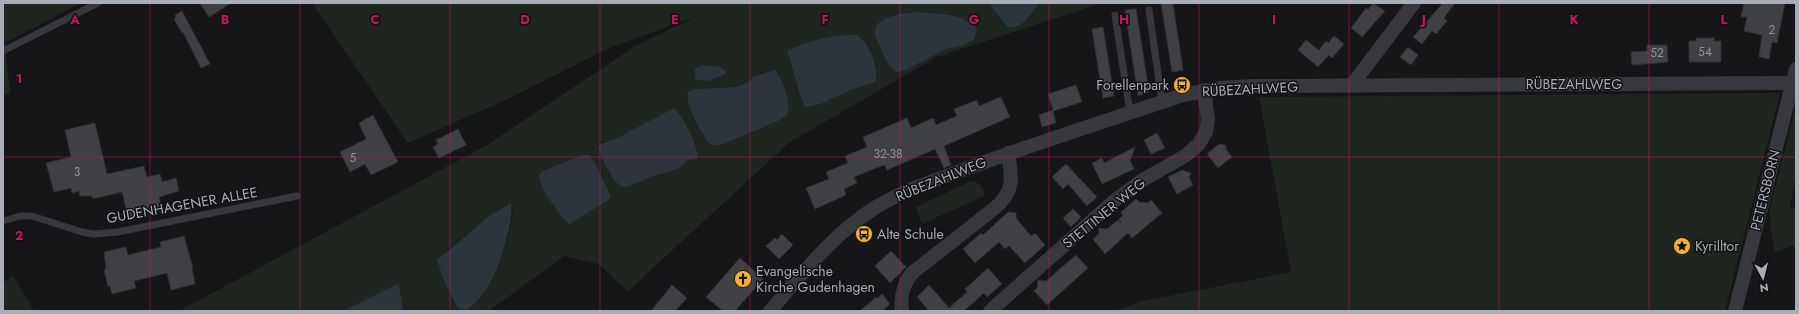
<svg xmlns="http://www.w3.org/2000/svg" width="1799" height="314" font-family="Jost,sans-serif">
	<rect width="100%" height="100%" fill="#161618"/>
	<g fill="#1e261f" fill-rule="evenodd">
		<path d="M3 3H81L5 43 10 93 3 95Z"/>
		<path d="M312 3H989L1007 27 1026 21 1033 10 1040 3H1102L937 57 790 142 628 291 598 264 564 256 489 311H403L399 283 343 311H179L487 145 637 45 698 16 609 48 510 98 408 143ZM915 12 956 17 967 21 958 47 946 49 906 70ZM866 44 876 64 877 78 872 83 851 90 821 104 799 92 788 56ZM764 72 778 121 721 145H710L696 120 693 89 734 87 744 84 755 76ZM674 108C683 120 697 141 698 156L690 161H685L678 169 651 177 627 187 600 143 615 139ZM572 161 595 163 611 196 610 199 570 224 543 171ZM511 203C518 220 499 259 493 277L444 253 489 216Z"/>
		<path d="M1780 93 1725 311H1115L1143 301 1291 272 1259 97Z"/>
		<path d="M1796 106V172L1790 209 1796 208V245L1774 252 1769 211Z"/>
		<path d="M971 181 978 183 983 189 984 196 922 224 916 207Z"/>
		<path d="M13 276 34 311H3V283Z"/>
	</g>
	<g fill="#2c353c">
		<path d="M989 3H1040C1029 13 1025 30 1007 27Z"/>
		<path d="M915 12C933 14 965 12 977 29L974 40 958 47 946 49 906 70 896 72C889 67 884 56 881 49 879 44 876 39 875 34 872 16 904 14 915 12Z"/>
		<path d="M856 35C868 40 881 70 875 82L851 90 821 104 805 107 799 92 787 51C812 40 828 35 856 35Z"/>
		<path d="M701 65 720 67 726 71V74L708 81 698 80 695 78V69Z"/>
		<path d="M775 70C784 82 790 99 788 114L778 121 721 145H710C702 133 685 107 688 92L693 89 734 87 744 84 755 76Z"/>
		<path d="M674 108C683 116 697 144 698 156L696 159 685 161 684 164 678 169 651 177 627 187 620 186C609 176 604 161 598 148L600 144 615 139Z"/>
		<path d="M583 155H589L595 163 611 196 610 199 570 224 567 223C557 209 541 192 539 175L543 171Z"/>
		<path d="M511 203C515 218 500 263 493 277 487 289 477 303 466 311L458 308 446 286 437 260 489 216Z"/>
		<path d="M399 283 403 311H343Z"/>
	</g>
	<g fill="#404145" stroke="#303034">
		<path d="M200 3H231L209 17Z"/>
		<path d="M1161 3H1173L1183 70 1172 72Z"/>
		<path d="M1373 3 1385 11 1362 37 1351 28 1366 8 1368 10Z"/>
		<path d="M1443 3H1455L1444 18 1447 21 1436 34 1432 31 1422 44 1413 37Z"/>
		<path d="M1744 3H1785L1777 43 1772 42 1769 59 1759 57 1762 35 1744 31 1747 17H1741Z"/>
		<path d="M1136 9 1149 92 1138 96 1125 10Z"/>
		<path d="M182 11 210 64 201 68 183 32 182 33 174 19 176 17 175 15Z"/>
		<path d="M1103 27 1114 96 1103 98 1092 29Z"/>
		<path d="M1334 36 1344 44 1332 58 1329 55 1318 67 1298 50 1306 40 1319 50 1326 41 1328 43Z"/>
		<path d="M1696 38H1714V41H1721V62H1689V41H1696Z"/>
		<path d="M1647 45H1667L1668 62 1632 65 1631 52 1647 51Z"/>
		<path d="M1408 47 1418 55 1411 65 1400 57Z"/>
		<path d="M1076 85 1082 102 1053 111 1056 123 1042 127 1039 115 1053 110 1048 94Z"/>
		<path d="M1001 97 1010 117 944 146 951 165 944 168 935 149 887 170 885 165 876 168 854 177 857 183 844 189 846 195 815 209 806 188 829 179 826 172 848 163 845 156 867 147 863 137 907 118 911 128 933 118 936 125 957 116 954 109 977 100 979 106Z"/>
		<path d="M373 115 398 162 371 175 365 164 350 172 340 152 366 139 359 123Z"/>
		<path d="M95 123 107 174 144 166 147 177 160 174 162 182 176 178 179 191 159 197 162 211 128 218 122 192 93 199 92 196H80L79 191 72 193 71 188 54 192 46 163 71 157 65 130Z"/>
		<path d="M458 129 466 145 439 158 433 147 438 144 436 140Z"/>
		<path d="M1157 133 1165 148 1151 154 1144 140Z"/>
		<path d="M1219 144 1226 145V149L1232 157 1218 168 1207 154Z"/>
		<path d="M1135 147 1130 161 1134 169 1102 184 1092 163 1102 158 1104 163Z"/>
		<path d="M1066 164 1097 197 1087 206 1068 184 1063 189 1052 177Z"/>
		<path d="M1182 170 1191 173 1189 177 1193 185 1177 194 1168 177Z"/>
		<path d="M1136 199 1139 202 1148 203 1151 200 1162 213 1132 238 1128 233 1105 254 1093 239 1099 234V228L1107 229 1118 220 1121 223 1119 219 1123 215 1121 212Z"/>
		<path d="M1073 209 1081 217 1071 227 1063 218Z"/>
		<path d="M1008 212 1016 213V218L1031 236 1035 233 1045 245 1025 263 1009 246 1005 249 999 242 975 263 963 249 981 233 983 235Z"/>
		<path d="M782 234 793 245 779 259 766 246 775 238 777 240Z"/>
		<path d="M184 236 193 268H192L195 284 171 290 167 273 134 281 136 288 112 294 110 286H108L104 270 106 269 104 252 126 247 128 255 161 247 160 242Z"/>
		<path d="M891 251 906 267 890 283 875 266Z"/>
		<path d="M1076 255 1088 268 1047 305 1034 291 1037 288 1038 280 1046 281Z"/>
		<path d="M740 258 763 279 735 311H723L706 297Z"/>
		<path d="M988 268 1002 284 987 297 984 293 964 311H929L917 297 929 285 949 308 967 292 965 289Z"/>
		<path d="M672 285 687 298 675 311H651Z"/>
		<path d="M882 294 890 304 882 311H860L876 297 877 299Z"/>
	</g>
	<g fill="none" stroke-linecap="round" stroke-linejoin="round">
		<g stroke="#37383d" stroke-width="7">
			<path d="M1149 10 1162 102"/>
			<path d="M1115 15 1130 113"/>
			<path d="M3 51 98 3"/>
			<path d="M3 221 20 216H32L82 232 94 234 118 232 297 196"/>
		</g>
		<g stroke="#37383d" stroke-width="14">
			<path d="M1351 86 1414 3"/>
			<path d="M770 311C803 273 833 234 876 207 904 190 937 180 968 168 1039 142 1112 119 1183 95L1221 88 1254 86 1793 83"/>
			<path d="M902 311C900 296 903 285 912 273L995 208C1015 191 1012 177 1008 153"/>
			<path d="M990 311 1114 201 1141 181 1185 156 1199 144 1206 132 1208 120 1204 90"/>
			<path d="M1735 311 1796 69"/>
		</g>
	</g>
	<path fill="none" stroke="#c2185b" stroke-width="1" stroke-opacity="0.55" d="M150 3V311M300 3V311M450 3V311M600 3V311M750 3V311M900 3V311M1049 3V311M1199 3V311M1349 3V311M1499 3V311M1649 3V311M3 157H1796"/>
	<defs>
		<g id="bus-disc" transform="scale(0.9)"><circle r="9.5" fill="#f2b134" stroke="#111113"/><path d="M-5-6H5V4H4V6H2V4H-2V6H-4V4H-5ZM-3.5-4V0h7V-4ZM-3.5 1.2v1.5H-2V1.2ZM2 1.2v1.5H3.5V1.2Z" fill="#111"/></g>
		<g id="sight-disc" transform="scale(0.9)"><circle r="9.5" fill="#f2b134" stroke="#111113"/><path d="M0-6L1.8-2.2L6-1.7L2.9 1.2L3.7 5.4L0 3.3L-3.7 5.4L-2.9 1.2L-6-1.7L-1.8-2.2Z" fill="#111"/></g>
		<g id="church-disc" transform="scale(0.9)"><circle r="9.5" fill="#f2b134" stroke="#111113"/><path d="M-1.2-6h2.4v3.5h3.3v2.4h-3.3V6h-2.4V-.1h-3.3v-2.4h3.3Z" fill="#111"/></g>
	</defs>
	<g fill-rule="evenodd">
		<use href="#bus-disc" x="1182" y="85"/>
		<use href="#bus-disc" x="864" y="234"/>
		<use href="#sight-disc" x="1682" y="246"/>
		<use href="#church-disc" x="743" y="279"/>
	</g>
	<g text-anchor="middle" dominant-baseline="central" stroke-width="3" stroke-linejoin="round" paint-order="stroke">
		<g font-size="12" fill="#8e929b">
			<text x="1772" y="30">2</text>
			<text x="1705" y="52">54</text>
			<text x="1657" y="53">52</text>
			<text x="888" y="154">32-38</text>
			<text x="353" y="158">5</text>
			<text x="77" y="172">3</text>
		</g>
		<g font-size="14" fill="#a8adb8" stroke="#111113">
			<text x="1574" y="84">RÜBEZAHLWEG</text>
			<text transform="translate(1250 89) rotate(-3)">RÜBEZAHLWEG</text>
			<text transform="translate(941 179) rotate(-22)">RÜBEZAHLWEG</text>
			<text transform="translate(1765 190) rotate(-76)">PETERSBORN</text>
			<text transform="translate(182 205) rotate(-10)">GUDENHAGENER ALLEE</text>
			<text transform="translate(1104 213) rotate(-39)">STETTINER WEG</text>
		</g>
		<g font-size="14" fill="#a8adb8" stroke="#111113" text-anchor="start">
			<text x="1169" y="85" text-anchor="end">Forellenpark</text>
			<text x="877" y="234">Alte Schule</text>
			<text x="1695" y="246">Kyrilltor</text>
			<text x="756" y="271">Evangelische<tspan x="756" dy="16">Kirche Gudenhagen</tspan></text>
		</g>
	</g>
	<g font-size="13" text-anchor="middle" font-weight="bold" fill="#c2185b" stroke="#111113" stroke-width="3" stroke-linejoin="round" paint-order="stroke">
		<text x="75" y="24">A</text>
		<text x="225" y="24">B</text>
		<text x="375" y="24">C</text>
		<text x="525" y="24">D</text>
		<text x="675" y="24">E</text>
		<text x="825" y="24">F</text>
		<text x="974" y="24">G</text>
		<text x="1124" y="24">H</text>
		<text x="1274" y="24">I</text>
		<text x="1424" y="24">J</text>
		<text x="1574" y="24">K</text>
		<text x="1724" y="24">L</text>
		<text x="19" y="83">1</text>
		<text x="19" y="240">2</text>
	</g>
	<rect width="1799" height="314" fill="none" stroke="#a8adb8" stroke-width="8"/>
	<g transform="translate(1763 278) rotate(173)" stroke="#111113" stroke-width="3" paint-order="stroke">
	<path d="M0-3L7 15L0 10L-7 15Z" fill="#a8adb8"/>
	<text y="-6" font-size="11" font-weight="bold" text-anchor="middle" fill="#a8adb8">N</text>
	</g>
</svg>
